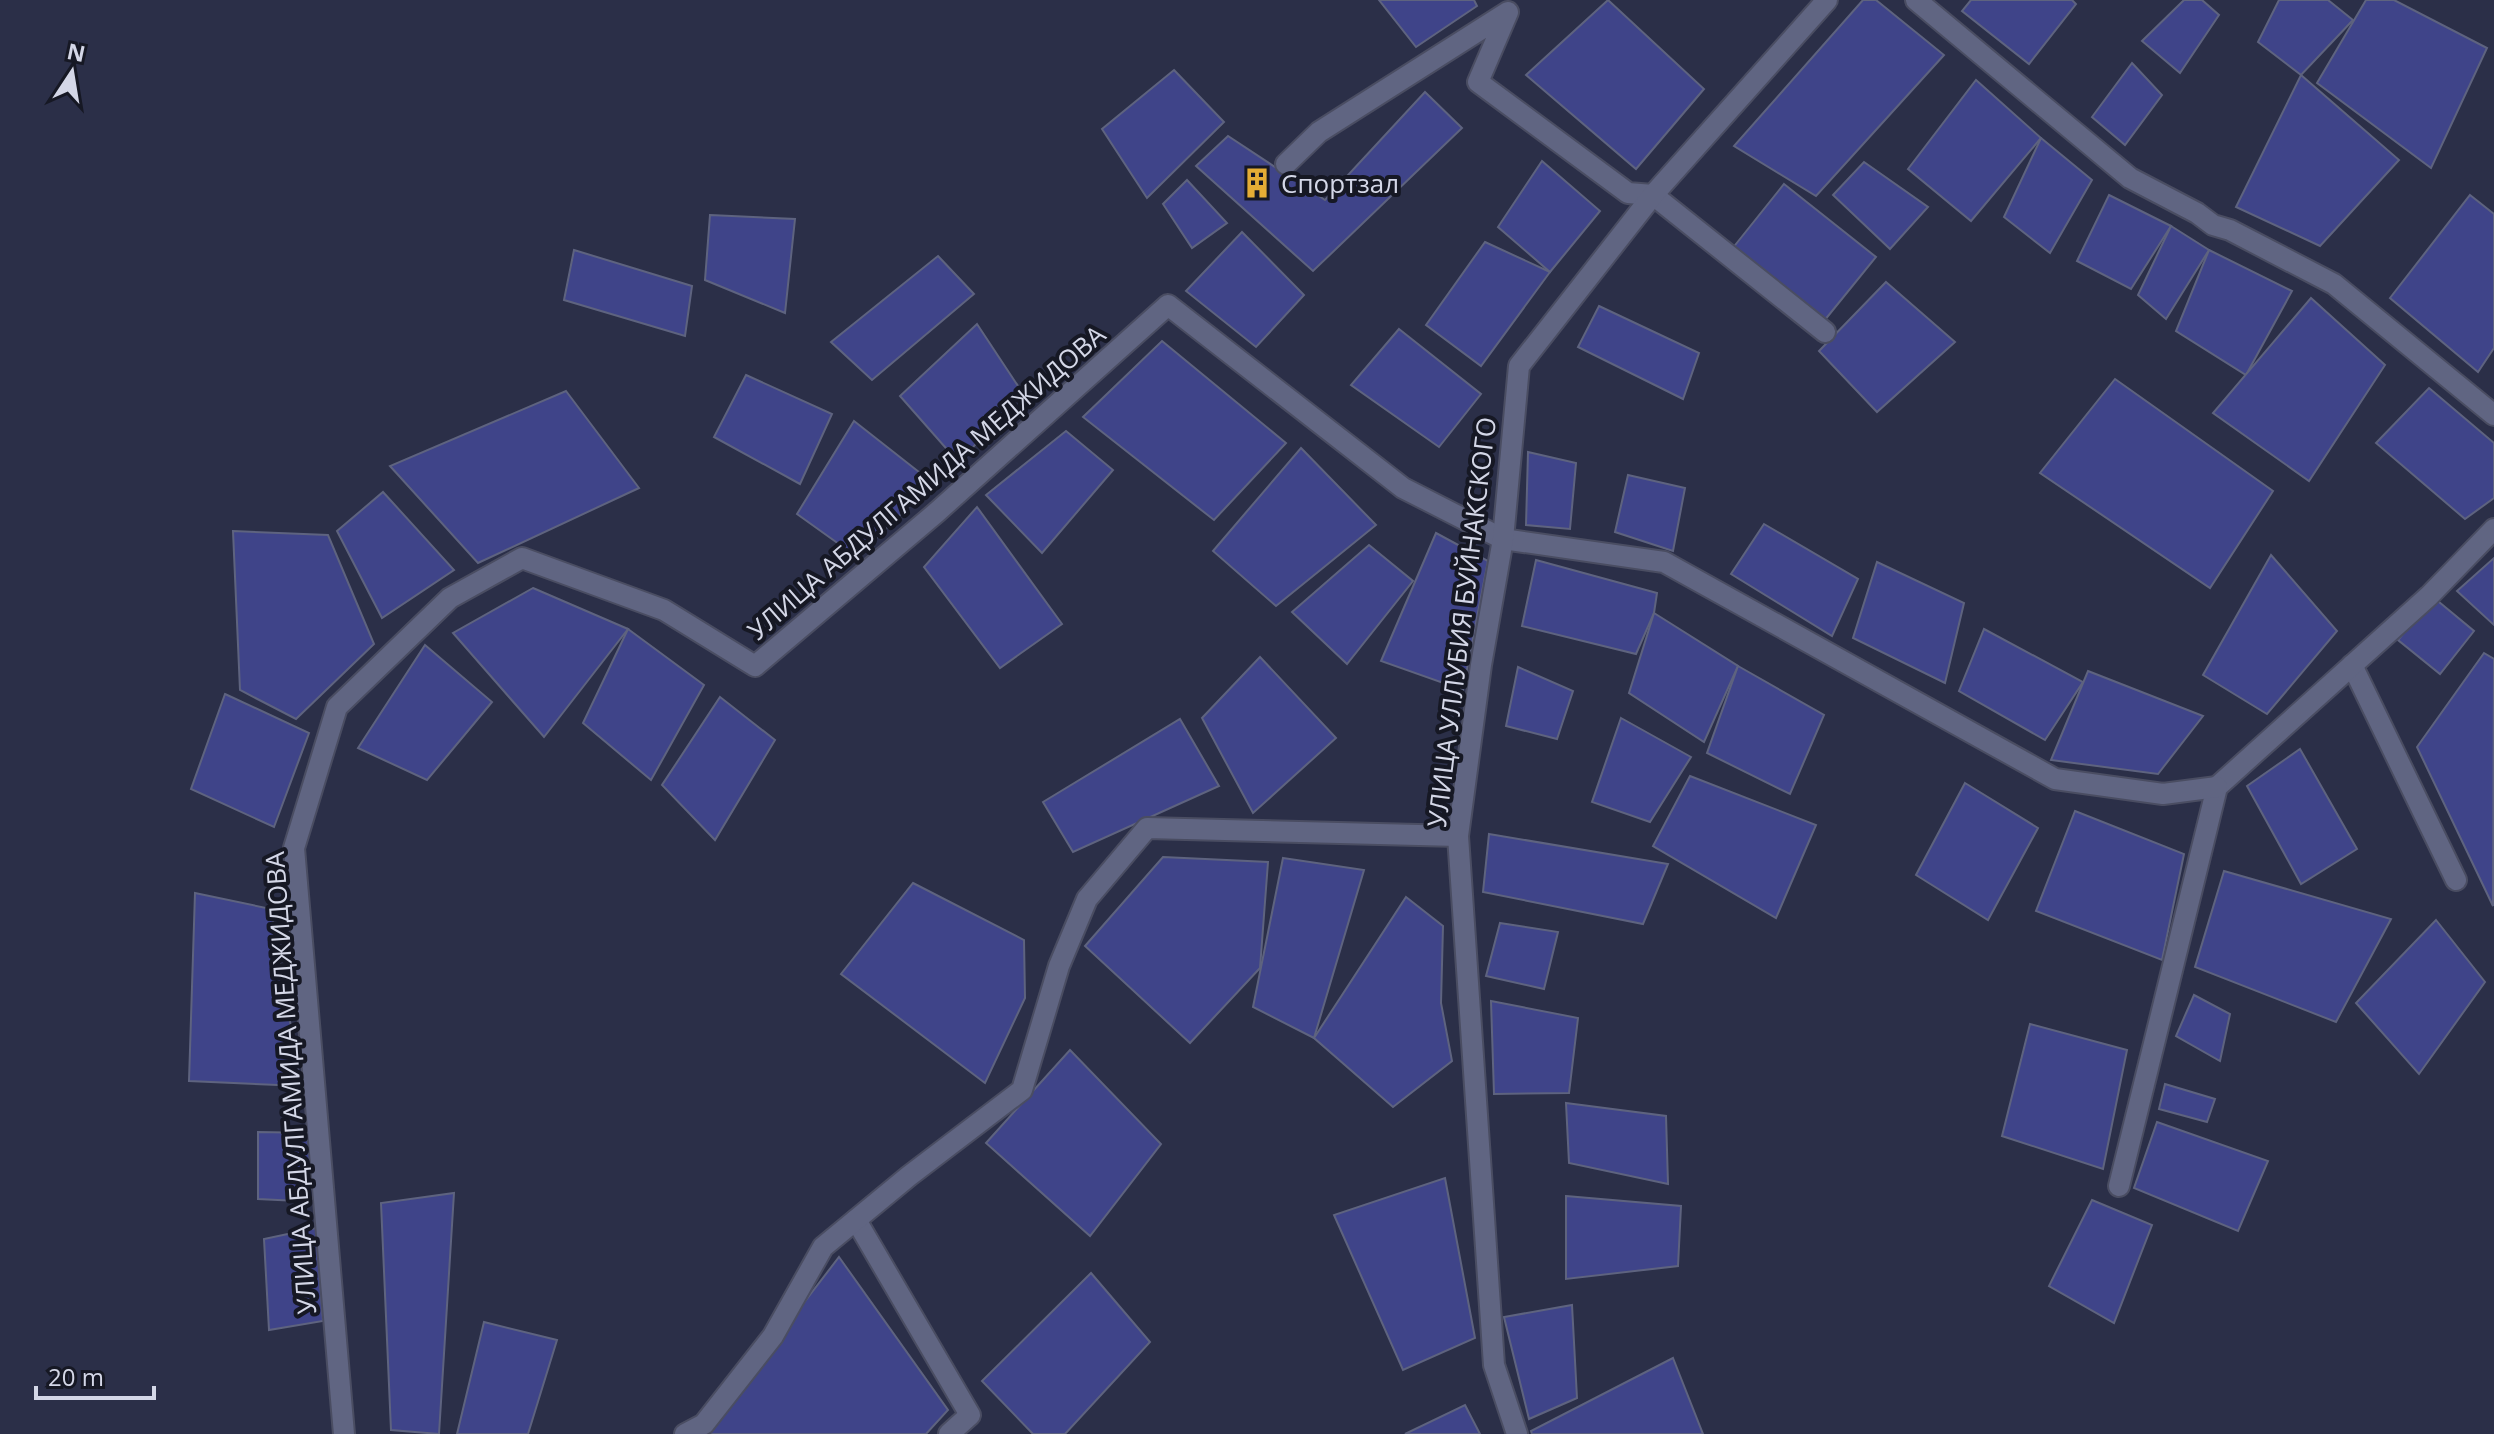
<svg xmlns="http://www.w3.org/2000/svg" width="2494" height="1434" font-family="'Open Sans',sans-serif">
	<rect width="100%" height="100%" fill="#2b2f48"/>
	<g fill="#3f4489" stroke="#5e637f" stroke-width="2">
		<path d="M1379 0H1474L1477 6 1416 47Z"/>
		<path d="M1608 0 1704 89 1636 169 1526 75Z"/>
		<path d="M1863 0H1876L1944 55 1816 196 1734 146Z"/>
		<path d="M1971 0H2072L2076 4 2029 64 1962 11Z"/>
		<path d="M2184 0H2202L2219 15 2180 73 2142 41Z"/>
		<path d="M2279 0H2328L2353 20 2301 75 2258 42Z"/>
		<path d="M2366 0H2394L2487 48 2431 168 2317 83Z"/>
		<path d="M2132 63 2162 95 2125 145 2092 117Z"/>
		<path d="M1174 70 1224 122 1147 198 1102 129Z"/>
		<path d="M2301 75 2399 160 2320 246 2236 207Z"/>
		<path d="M1976 80 2041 138 1971 221 1908 169Z"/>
		<path d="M1425 92 1462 128 1313 271 1196 166 1228 136 1325 200Z"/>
		<path d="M2041 138 2092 180 2050 253 2004 217Z"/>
		<path d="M1542 161 1600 211 1550 272 1498 227Z"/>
		<path d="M1864 162 1928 207 1890 249 1833 195Z"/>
		<path d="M1187 180 1227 223 1192 248 1163 204Z"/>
		<path d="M1784 184 1876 257 1824 321 1732 249Z"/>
		<path d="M2109 195 2171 226 2131 289 2077 261Z"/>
		<path d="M2470 195 2494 214V348L2478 372 2390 298Z"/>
		<path d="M710 215 795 219 785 313 705 280Z"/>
		<path d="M2171 226 2209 250 2166 319 2138 295Z"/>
		<path d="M1242 232 1304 295 1256 347 1186 291Z"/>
		<path d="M1485 242 1550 272 1481 366 1426 325Z"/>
		<path d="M574 250 692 286 685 336 564 300Z"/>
		<path d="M2209 250 2292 291 2246 375 2176 331Z"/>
		<path d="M938 256 974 294 872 380 831 342Z"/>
		<path d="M1886 282 1955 342 1877 412 1819 351Z"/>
		<path d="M2311 298 2385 365 2309 481 2213 413Z"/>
		<path d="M1599 306 1699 353 1683 399 1578 347Z"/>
		<path d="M977 324 1022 392 959 463 900 396Z"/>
		<path d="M1399 329 1481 394 1439 447 1351 385Z"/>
		<path d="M1162 341 1286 443 1214 520 1083 417Z"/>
		<path d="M746 375 832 414 800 484 714 437Z"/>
		<path d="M2115 379 2273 491 2210 588 2040 473Z"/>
		<path d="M2429 388 2494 443V498L2465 519 2376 443Z"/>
		<path d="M566 391 639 488 478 563 390 466Z"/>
		<path d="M854 421 933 483 857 557 797 514Z"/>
		<path d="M1066 431 1113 470 1042 553 986 495Z"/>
		<path d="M1301 448 1376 525 1276 606 1213 551Z"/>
		<path d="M1528 452 1576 463 1570 529 1526 525Z"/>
		<path d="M1628 475 1685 488 1673 551 1615 532Z"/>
		<path d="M383 492 454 570 382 618 337 531Z"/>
		<path d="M977 507 1062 624 1000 668 924 567Z"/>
		<path d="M1764 524 1858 579 1832 636 1731 574Z"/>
		<path d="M233 531 328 535 374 644 296 719 240 690Z"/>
		<path d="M1436 533 1488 561 1463 690 1381 661Z"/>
		<path d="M1369 545 1413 581 1347 664 1292 612Z"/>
		<path d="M2271 555 2337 631 2267 714 2203 675Z"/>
		<path d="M2494 558V625L2457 591Z"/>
		<path d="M1536 560 1657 593 1654 613 1636 654 1522 626Z"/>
		<path d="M1877 562 1964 603 1945 683 1853 638Z"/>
		<path d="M533 588 628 629 544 737 453 633Z"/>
		<path d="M2433 597 2474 631 2440 674 2398 640Z"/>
		<path d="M1654 613 1738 666 1704 742 1629 693Z"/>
		<path d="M628 629 704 685 651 780 583 723Z"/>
		<path d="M1984 629 2083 682 2045 740 1959 691Z"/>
		<path d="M425 645 492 702 427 780 358 748Z"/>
		<path d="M2484 653 2494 659 2493 906 2417 747Z"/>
		<path d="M1260 657 1336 738 1253 813 1202 718Z"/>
		<path d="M1738 666 1824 715 1790 794 1707 753Z"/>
		<path d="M1518 667 1573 691 1557 739 1506 726Z"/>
		<path d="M2088 671 2203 716 2158 774 2051 760Z"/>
		<path d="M225 694 309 733 274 827 191 789Z"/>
		<path d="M720 697 775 740 715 840 662 785Z"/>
		<path d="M1621 718 1691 757 1650 822 1592 802Z"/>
		<path d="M1180 719 1219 786 1073 852 1043 802Z"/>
		<path d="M2300 749 2357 849 2301 884 2247 786Z"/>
		<path d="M1690 776 1816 825 1776 918 1653 846Z"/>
		<path d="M1965 783 2038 828 1988 920 1916 875Z"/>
		<path d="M2075 811 2184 854 2162 960 2036 911Z"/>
		<path d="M1489 834 1668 864 1643 924 1483 892Z"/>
		<path d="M1163 857 1268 862 1260 968 1190 1043 1085 946Z"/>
		<path d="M1283 858 1364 870 1314 1038 1253 1007Z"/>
		<path d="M2224 871 2391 919 2336 1022 2195 967Z"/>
		<path d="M913 883 1024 940 1025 998 985 1083 841 974Z"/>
		<path d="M195 893 271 909 301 1086 189 1081Z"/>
		<path d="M1406 897 1443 926 1441 1003 1452 1061 1393 1107 1314 1038Z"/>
		<path d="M2436 920 2485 982 2419 1074 2356 1003Z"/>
		<path d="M1500 923 1558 932 1544 989 1486 976Z"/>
		<path d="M2194 995 2230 1014 2220 1061 2176 1036Z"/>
		<path d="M1491 1001 1578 1018 1569 1093 1494 1094Z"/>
		<path d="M2030 1024 2127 1050 2103 1169 2002 1136Z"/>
		<path d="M1070 1050 1161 1144 1090 1236 986 1143Z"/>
		<path d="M2165 1084 2215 1099 2207 1122 2159 1109Z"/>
		<path d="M1566 1103 1666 1116 1668 1184 1569 1163Z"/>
		<path d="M2157 1122 2268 1161 2238 1231 2134 1188Z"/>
		<path d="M258 1132 314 1133 318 1202 258 1199Z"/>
		<path d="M1445 1178 1475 1338 1403 1370 1334 1215Z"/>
		<path d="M454 1193 439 1434 391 1430 381 1203Z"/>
		<path d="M1566 1196 1681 1206 1678 1266 1566 1279Z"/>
		<path d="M2092 1200 2152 1225 2114 1323 2049 1286Z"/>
		<path d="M316 1228 323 1321 269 1330 264 1239Z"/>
		<path d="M839 1257 948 1410 926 1434H703Z"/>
		<path d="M1091 1273 1150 1342 1065 1434H1033L982 1381Z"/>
		<path d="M1572 1305 1577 1398 1529 1419 1504 1317Z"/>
		<path d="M484 1322 557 1340 528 1434H457Z"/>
		<path d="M1673 1358 1703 1434H1532L1531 1431Z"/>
		<path d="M1465 1405 1480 1434H1405Z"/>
	</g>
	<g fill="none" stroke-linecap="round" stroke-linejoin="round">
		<g stroke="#4a4d62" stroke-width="24">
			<g id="minor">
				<path d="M1916 0 2130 178 2197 213 2213 225 2230 230 2334 284 2494 415"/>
				<path d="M1286 164 1319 132 1508 12 1478 82 1628 193 1653 195 1825 332"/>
				<path d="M2352 665 2456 880"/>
				<path d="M2119 1186 2217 787 2429 596 2494 529"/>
				<path d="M856 1220 970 1415 949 1434"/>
				<path d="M344 1434 294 848 337 707 450 598 522 558 664 610 755 666 937 512 1168 305 1403 488 1503 539 1664 562 2055 779 2163 794 2217 787"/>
				<path d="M685 1434 704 1424 773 1336 823 1247 909 1176 1022 1090 1059 966 1087 899 1147 828 1458 836"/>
				<path d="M1517 1434 1494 1365 1458 836 1481 665 1503 539 1519 366 1653 195 1827 0"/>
			</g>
		</g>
		<use href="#minor" stroke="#606582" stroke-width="20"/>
	</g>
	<defs>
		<g id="building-bare" transform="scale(2.4)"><path d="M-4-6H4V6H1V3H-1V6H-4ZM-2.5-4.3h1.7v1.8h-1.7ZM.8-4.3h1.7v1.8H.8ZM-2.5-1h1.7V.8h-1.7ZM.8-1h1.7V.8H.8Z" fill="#e5ad35" stroke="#161824" stroke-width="2.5" paint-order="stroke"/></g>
	</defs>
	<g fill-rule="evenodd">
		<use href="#building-bare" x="1257" y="183"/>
	</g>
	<g text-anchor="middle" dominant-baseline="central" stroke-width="8" stroke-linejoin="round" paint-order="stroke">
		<g font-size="26" fill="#d4d7e7" stroke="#161824" text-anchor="start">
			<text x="1281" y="183">Спортзал</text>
		</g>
		<g font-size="26" fill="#d4d7e7" stroke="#161824">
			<text transform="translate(926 482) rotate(-41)">УЛИЦА АБДУЛГАМИДА МЕДЖИДОВА</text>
			<text transform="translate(1461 622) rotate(-83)">УЛИЦА УЛЛУБИЯ БУЙНАКСКОГО</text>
			<text transform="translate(290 1083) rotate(-94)">УЛИЦА АБДУЛГАМИДА МЕДЖИДОВА</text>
		</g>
	</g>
	<g transform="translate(72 72) rotate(12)" stroke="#161824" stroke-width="6" paint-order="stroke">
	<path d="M0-6L14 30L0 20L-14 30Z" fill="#d4d7e7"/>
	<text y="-12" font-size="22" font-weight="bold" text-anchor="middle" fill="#d4d7e7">N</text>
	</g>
	<path d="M36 1386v12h118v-12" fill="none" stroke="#d4d7e7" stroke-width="4"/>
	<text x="48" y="1386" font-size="24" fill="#d4d7e7" stroke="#161824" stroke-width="6" paint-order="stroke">20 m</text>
</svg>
